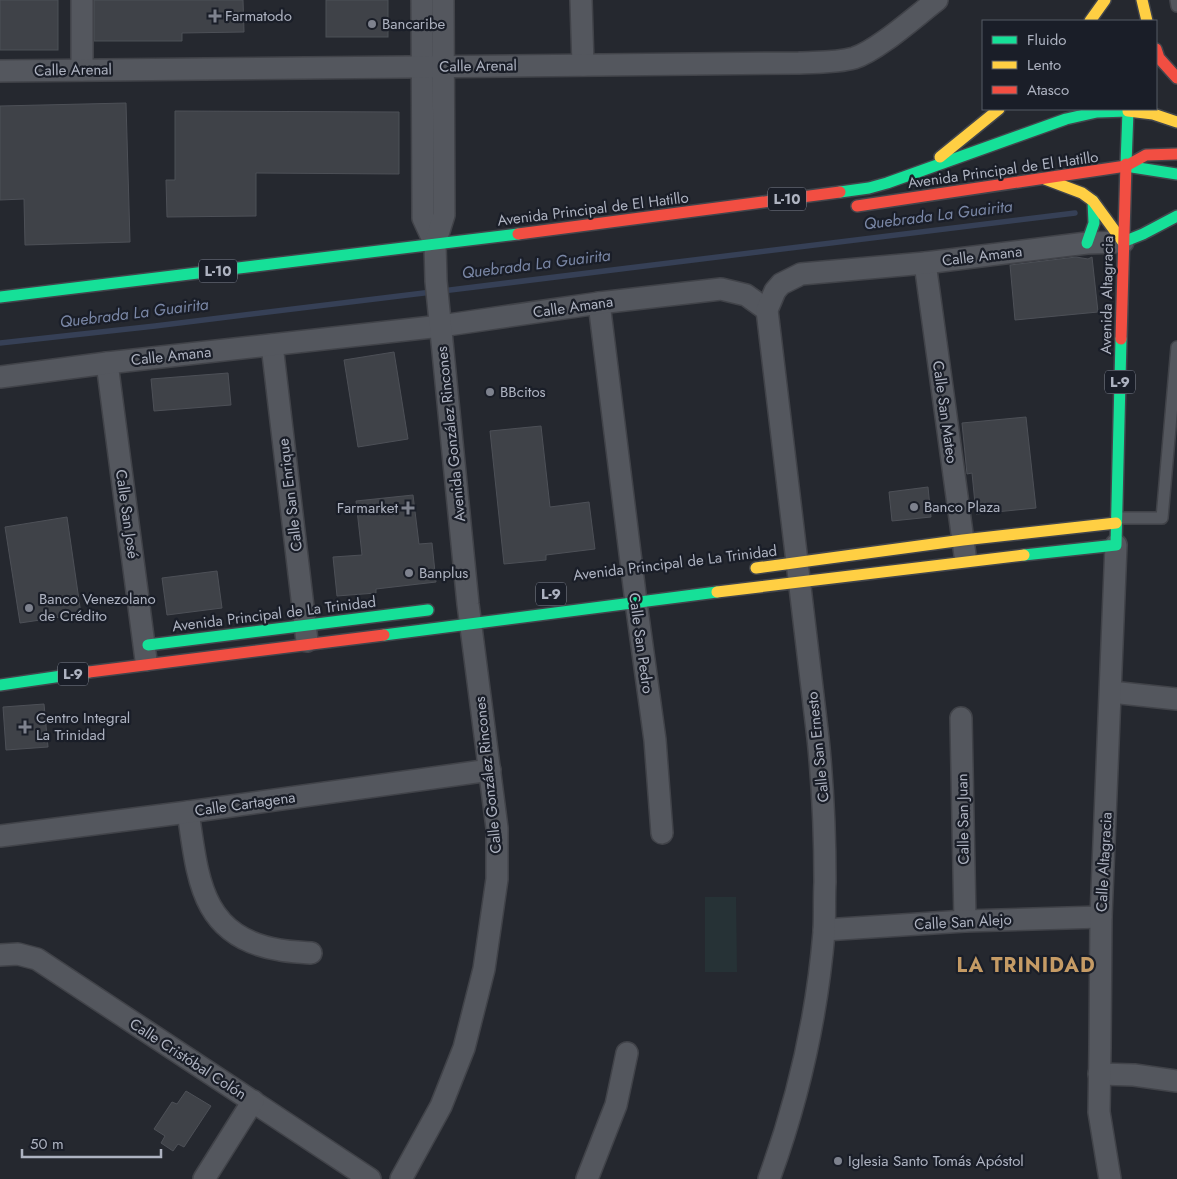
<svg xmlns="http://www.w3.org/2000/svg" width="1177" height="1179" font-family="Jost,sans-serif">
	<rect width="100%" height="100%" fill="#25282f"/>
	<path fill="#263236" d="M705 897H736L737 972H705Z"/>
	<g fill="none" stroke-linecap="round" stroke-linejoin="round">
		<g stroke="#364056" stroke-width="5.5">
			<path d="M442 291 1075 213"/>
			<path d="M0 343 155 326 432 292"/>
		</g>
	</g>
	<g fill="#3f4248" stroke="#4d5057">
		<rect x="0" y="0" width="58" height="50"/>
		<path d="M94 0H243L244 32 182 33V41H94Z"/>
		<rect x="326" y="0" width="62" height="37"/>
		<path d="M126 103 130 242 25 245 24 199 0 200V106Z"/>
		<path d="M175 111 399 112V174L256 173V216L167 217 166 180H175Z"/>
		<path d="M1076 257 1088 259 1092 257 1098 312 1015 320 1010 265Z"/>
		<path d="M394 352 408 439 358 447 344 360Z"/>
		<path d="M228 373 231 405 154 411 151 379Z"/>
		<path d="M1026 417 1036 508 976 514 972 473 967 474 962 423Z"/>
		<path d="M541 426 550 507 589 502 595 549 546 555V560L504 564 490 431Z"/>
		<path d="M928 487 931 517 892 521 889 492Z"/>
		<path d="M413 495 419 544 432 543 436 582 376 589V593L337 596 333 557 362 555 356 501Z"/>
		<path d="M67 517 81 614 20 623 5 527Z"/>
		<path d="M217 571 222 608 167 615 162 578Z"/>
		<path d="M44 704 48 747 6 750 3 707Z"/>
		<path d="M186 1091 211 1106 184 1147 178 1144 173 1151 161 1143 165 1136 154 1129 172 1102 177 1104Z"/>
	</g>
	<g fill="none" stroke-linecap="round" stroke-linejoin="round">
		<g stroke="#414349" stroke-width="14">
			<g id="lane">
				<path d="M1176 0 1177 6"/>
				<path d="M1117 518H1162L1177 347"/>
			</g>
		</g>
		<g stroke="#414349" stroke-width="24">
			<g id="street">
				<path d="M82 0V70"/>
				<path d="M422 0 423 218 435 244"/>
				<path d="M581 0 583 65"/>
				<path d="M0 71 799 63C817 62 836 63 854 58 877 51 916 16 937 0"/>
				<path d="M925 263 965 555"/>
				<path d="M599 303 636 602 655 740 662 833"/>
				<path d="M272 345 307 641"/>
				<path d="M107 363 146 660"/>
				<path d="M0 377 107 363 441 326 599 303 721 289 746 295 767 310"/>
				<path d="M1111 692 1177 699"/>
				<path d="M961 718 965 921"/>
				<path d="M188 812C198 878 200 937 280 950 290 952 300 952 311 953"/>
				<path d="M0 836 188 812 490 770"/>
				<path d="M824 930 965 921 1101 917"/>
				<path d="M0 955 18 954 37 959 370 1179"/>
				<path d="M1099 1074 1134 1075 1177 1081"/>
				<path d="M204 1179 253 1101"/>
				<path d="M401 1179 441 1106 464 1048 484 969 497 879V828L468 604 436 281 435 244 444 215 443 0"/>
				<path d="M587 1179 616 1105 627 1053"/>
				<path d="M769 1179C798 1100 817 1016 824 932 825 915 824 899 825 882 825 834 823 787 818 738L767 310 775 291 781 284 801 274 925 263 1087 243 1123 242"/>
				<path d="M1110 1179 1099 1112 1100 1048 1101 917 1116 545"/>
			</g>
		</g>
		<g stroke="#42454c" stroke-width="14">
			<g id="fast">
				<path d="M1132 167 1177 174"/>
				<path d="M840 192 869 188 887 183 1066 119 1097 112 1128 111 1126 164"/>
				<path d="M1123 242 1143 234 1177 216"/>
				<path d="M1087 243 1094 223 1093 201"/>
				<path d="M0 297 518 234"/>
				<path d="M1024 555 1116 545 1121 339"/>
				<path d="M384 635 717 592"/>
				<path d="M148 645 428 610"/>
				<path d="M0 685 89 672"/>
			</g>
		</g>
		<g stroke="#42454c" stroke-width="14">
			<g id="slow">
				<path d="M1142 0 1147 21"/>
				<path d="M1090 21 1105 0"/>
				<path d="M1128 109V111L1153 114 1177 122"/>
				<path d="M940 157 999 109"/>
				<path d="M1045 179 1082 193 1093 201 1123 242"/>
				<path d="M756 568 963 540 1116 523"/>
				<path d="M717 592 1024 555"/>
			</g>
		</g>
		<g stroke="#42454c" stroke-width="14">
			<g id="jam">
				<path d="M1156 49 1159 58 1177 78"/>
				<path d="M1126 166 1146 155 1177 154"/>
				<path d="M857 206 1126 166"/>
				<path d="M518 234 840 192"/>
				<path d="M1121 339 1126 164"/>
				<path d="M89 672 384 635"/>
			</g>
		</g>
		<use href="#lane" stroke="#54575e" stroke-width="11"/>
		<use href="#street" stroke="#54575e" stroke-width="21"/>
		<use href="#fast" stroke="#16e098" stroke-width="11"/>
		<use href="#slow" stroke="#ffcf43" stroke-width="11"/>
		<use href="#jam" stroke="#f24e42" stroke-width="11"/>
	</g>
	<g fill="#7e828e" stroke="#1a1e28" stroke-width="2">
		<path d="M212.5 8.5h5v5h5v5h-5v5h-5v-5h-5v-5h5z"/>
		<circle cx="372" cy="24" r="5"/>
		<circle cx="490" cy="392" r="5"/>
		<circle cx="914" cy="507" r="5"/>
		<path d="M405.5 500.5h5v5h5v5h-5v5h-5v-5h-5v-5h5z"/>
		<circle cx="409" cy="573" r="5"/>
		<circle cx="29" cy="608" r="5"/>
		<path d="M22.5 719.5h5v5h5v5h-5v5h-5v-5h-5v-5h5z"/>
		<circle cx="838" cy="1161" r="5"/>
	</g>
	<g text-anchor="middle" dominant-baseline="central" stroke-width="4.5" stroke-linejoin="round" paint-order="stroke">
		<g fill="#1a1e28" stroke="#828693" stroke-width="1">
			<rect x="768" y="187.5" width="38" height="23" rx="4"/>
			<rect x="199" y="259.5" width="38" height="23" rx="4"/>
			<rect x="1105" y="370.5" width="30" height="23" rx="4"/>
			<rect x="536" y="582.5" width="30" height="23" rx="4"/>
			<rect x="58" y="662.5" width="30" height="23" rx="4"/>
		</g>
		<g font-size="14" font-weight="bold" fill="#aeb3c1">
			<text x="787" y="199">L-10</text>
			<text x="218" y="271">L-10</text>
			<text x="1120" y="382">L-9</text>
			<text x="551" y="594">L-9</text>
			<text x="73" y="674">L-9</text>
		</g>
		<g font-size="15" fill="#aeb3c1" stroke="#1a1e28" text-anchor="start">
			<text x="225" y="16">Farmatodo</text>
			<text x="382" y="24">Bancaribe</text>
			<text x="500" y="392">BBcitos</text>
			<text x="924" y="507">Banco Plaza</text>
			<text x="398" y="508" text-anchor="end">Farmarket</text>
			<text x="419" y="573">Banplus</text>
			<text x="39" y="599">Banco Venezolano<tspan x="39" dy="17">de Crédito</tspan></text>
			<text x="36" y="718">Centro Integral<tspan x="36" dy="17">La Trinidad</tspan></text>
			<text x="848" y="1161">Iglesia Santo Tomás Apóstol</text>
		</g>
		<g font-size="15" fill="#aeb3c1" stroke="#1a1e28">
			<text transform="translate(478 66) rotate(-1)">Calle Arenal</text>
			<text transform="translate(73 70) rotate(-1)">Calle Arenal</text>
			<text transform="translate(1003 170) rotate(-8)">Avenida Principal de El Hatillo</text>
			<text transform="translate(593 209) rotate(-7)">Avenida Principal de El Hatillo</text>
			<text transform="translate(982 256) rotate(-7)">Calle Amana</text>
			<text transform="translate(1107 295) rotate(-89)">Avenida Altagracia</text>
			<text transform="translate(573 307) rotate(-8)">Calle Amana</text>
			<text transform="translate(171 356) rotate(-6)">Calle Amana</text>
			<text transform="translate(945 412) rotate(82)">Calle San Mateo</text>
			<text transform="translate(451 434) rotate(-96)">Avenida González Rincones</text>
			<text transform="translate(290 495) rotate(-97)">Calle San Enrique</text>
			<text transform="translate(127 514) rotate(82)">Calle San José</text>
			<text transform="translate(675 563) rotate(-7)">Avenida Principal de La Trinidad</text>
			<text transform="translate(274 614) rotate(-7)">Avenida Principal de La Trinidad</text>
			<text transform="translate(641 643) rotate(82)">Calle San Pedro</text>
			<text transform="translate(818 747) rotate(-96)">Calle San Ernesto</text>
			<text transform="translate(488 775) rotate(-96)">Calle González Rincones</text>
			<text transform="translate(245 804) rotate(-8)">Calle Cartagena</text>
			<text transform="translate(963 819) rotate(-91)">Calle San Juan</text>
			<text transform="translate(1104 862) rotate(-87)">Calle Altagracia</text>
			<text transform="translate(963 922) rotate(-3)">Calle San Alejo</text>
			<text transform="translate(188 1059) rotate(33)">Calle Cristóbal Colón</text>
		</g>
		<g font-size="16" font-style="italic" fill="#7a87a6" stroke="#1a1e28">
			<text transform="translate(938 215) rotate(-7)">Quebrada La Guairita</text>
			<text transform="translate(536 264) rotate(-7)">Quebrada La Guairita</text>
			<text transform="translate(134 313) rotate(-7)">Quebrada La Guairita</text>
		</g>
		<g font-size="20" font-weight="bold" letter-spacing="1" fill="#c59b65" stroke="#1a1e28">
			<text x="1026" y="965">LA TRINIDAD</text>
		</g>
	</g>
	<rect x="982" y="20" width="175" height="90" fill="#1a1e28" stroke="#555a65"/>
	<rect x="992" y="36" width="25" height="8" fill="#16e098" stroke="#555a65"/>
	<text x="1027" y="45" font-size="15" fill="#aeb3c1">Fluido</text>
	<rect x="992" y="61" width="25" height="8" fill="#ffcf43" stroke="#555a65"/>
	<text x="1027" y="70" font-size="15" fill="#aeb3c1">Lento</text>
	<rect x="992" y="86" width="25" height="8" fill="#f24e42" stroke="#555a65"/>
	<text x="1027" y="95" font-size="15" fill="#aeb3c1">Atasco</text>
	<path d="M22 1149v8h139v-8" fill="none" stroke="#aeb3c1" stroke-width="2.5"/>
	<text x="30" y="1149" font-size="15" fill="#aeb3c1" stroke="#1a1e28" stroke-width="4" paint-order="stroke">50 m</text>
</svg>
